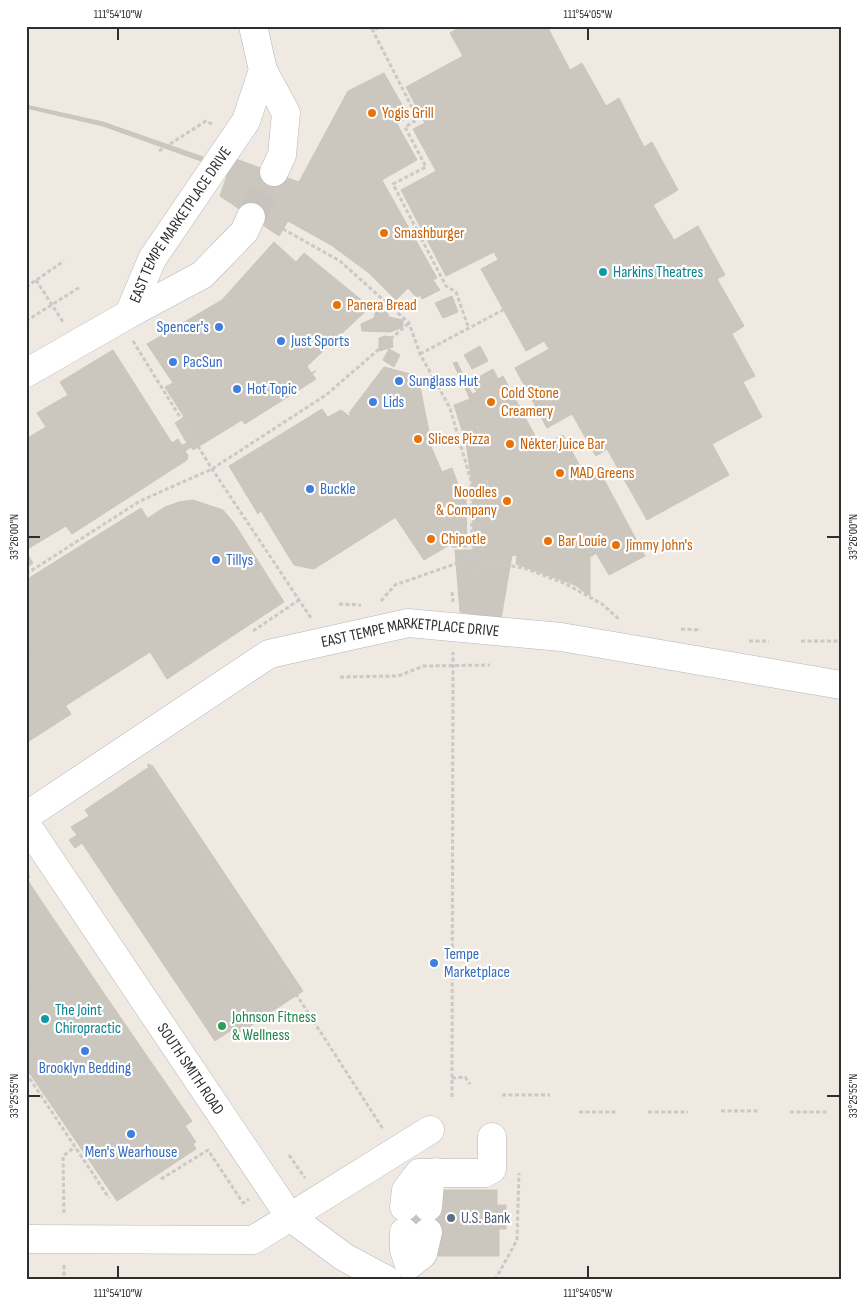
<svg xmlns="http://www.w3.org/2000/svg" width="867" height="1306" font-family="'Sofia Sans Condensed',sans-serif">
	<rect width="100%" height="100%" fill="#efe9e1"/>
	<g fill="#cbc7bf" stroke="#cbc5ba">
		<path d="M462 26H547L570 70 582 63 606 106 619 98 644 147 652 142 678 190 653 205 674 240 698 226 725 275 717 279 744 326 732 334 755 376 743 382 762 417 712 444 729 475 647 520 607 449 596 456 572 414 547 428 515 368 549 349 544 341 526 351 481 269 498 260 494 252 446 276 401 190 436 171 413 129 425 123 406 87 463 56 450 33Z"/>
		<path d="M384 73 409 117 397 124 417 160 382 180 437 278 433 280 440 290 422 299 420 295 417 298 408 288 396 300 369 273 331 245 288 221 279 236 220 196 233 158 299 182 348 91Z"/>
		<path d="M26 105 103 122 203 157 201 161 103 126 26 108Z"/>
		<path d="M274 242 296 262 304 253 370 307 306 367 299 361 285 388 200 442 165 387 173 383 147 344 222 300Z"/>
		<path d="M452 296 458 312 443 318 435 303Z"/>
		<path d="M384 304 389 317 403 320V327L390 332 362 331 361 324 374 318 377 305Z"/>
		<path d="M385 336 392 337 393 347 379 351V338Z"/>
		<path d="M480 346 488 361 472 369 464 355Z"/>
		<path d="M389 349 400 355 394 367 383 360Z"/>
		<path d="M113 350 179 454 75 521 69 513 26 541V439L46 427 37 413 68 395 60 382Z"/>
		<path d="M299 361 307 366 311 373 316 371 312 374 316 379 245 424 242 420 193 450 191 447 185 451 182 445 187 443 175 423 184 417 200 442 285 388Z"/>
		<path d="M457 362 472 394 477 392 470 382 493 369 498 379 503 376 541 447 563 435 587 479 600 472 645 556 609 575 596 553 592 556 490 555 488 481 483 444 470 399 453 363Z"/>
		<path d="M384 367 418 376 431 442H429L452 495 451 544 424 560 328 417 341 410 349 416 351 415 349 413Z"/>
		<path d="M470 399 486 463 490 555H512L501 619 460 612 455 550H473L472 483 466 443 454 405Z"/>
		<path d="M322 409 396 517 314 569 294 565 261 511 258 514 229 466Z"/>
		<path d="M178 439 188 456 187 460 72 534 66 526 26 550V541L69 513 75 521 179 454 172 443Z"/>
		<path d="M452 468 459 487 468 491 466 494 467 547H452L451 544 452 495 442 472Z"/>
		<path d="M193 500 223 510 234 523 284 602 167 679 152 655 196 627 184 608 199 598 148 518 165 507 179 502Z"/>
		<path d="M141 508 199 598 184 608 196 627 152 655 150 652 65 706 26 645V580Z"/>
		<path d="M26 552 33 563 26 568Z"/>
		<path d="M517 556H590V596L575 585 516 564Z"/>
		<path d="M26 645 71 714 26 743Z"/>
		<path d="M152 765 303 991 237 1035 233 1029 215 1041 82 843 75 848 69 840 77 835 71 827 89 816 85 810Z"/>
		<path d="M26 871 30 877 27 879 40 899 26 908Z"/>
		<path d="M40 899 80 958 26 994V908Z"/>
		<path d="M80 958 103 992 26 1044V994Z"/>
		<path d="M103 992 149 1059 61 1119 26 1068V1044Z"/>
		<path d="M149 1059 192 1121 185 1126 196 1142 193 1144 196 1149 117 1201 61 1119Z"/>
		<path d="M438 1190H497V1205H506V1229H499V1256H437V1232H397V1207Z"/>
	</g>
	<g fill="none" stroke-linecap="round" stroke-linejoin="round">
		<g stroke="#c8c4bd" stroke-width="28" stroke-dasharray="28 14" stroke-linecap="butt">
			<path d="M251 217 274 172"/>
			<path d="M416 1207V1232"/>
		</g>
		<g stroke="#b4b7c1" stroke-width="29">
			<g id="minor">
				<path d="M263 70 286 113 282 155 274 172"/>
				<path d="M129 314 202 275 244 232 251 217"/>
				<path id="s1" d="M26 373 129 314 152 259 246 121 263 70 253 26"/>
				<path id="s2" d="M26 816 269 654 408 623 561 637 841 685"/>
				<path id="s3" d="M26 824 290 1217 344 1257 387 1280"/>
				<path d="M404 1207 406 1190 419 1173H485L492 1169V1137"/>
				<path d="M428 1207 430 1183 436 1172"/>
				<path d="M404 1232V1250L409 1265 423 1254 428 1232"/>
				<path d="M26 1239 253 1240 430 1130"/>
			</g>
		</g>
		<g stroke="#c9c9c9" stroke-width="3" stroke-dasharray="4 2.5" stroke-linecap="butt">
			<path d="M398 26 372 29 418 119 405 127 426 167 393 184 446 286 456 292 469 329"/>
			<path d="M159 151 206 121 214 125"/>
			<path d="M283 229 340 261 409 323 420 354 450 408 471 481 473 581"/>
			<path d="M36 280 63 322"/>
			<path d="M26 287 64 261"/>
			<path d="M26 321 80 287"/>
			<path d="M133 341 212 469 311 618"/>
			<path d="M420 354 503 310"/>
			<path d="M26 574 140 501 212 469 326 395 409 323"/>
			<path d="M452 592 453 602"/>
			<path d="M381 601 395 585 472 558 527 569 566 584 602 604 620 620"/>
			<path d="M339 604 361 605"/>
			<path d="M681 629 701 630"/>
			<path d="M253 631 299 600"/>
			<path d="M749 641H769"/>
			<path d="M801 641H841"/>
			<path d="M340 677 398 676 424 666 490 665"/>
			<path d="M148 764 383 1129"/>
			<path d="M26 1073 109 1198"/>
			<path d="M452 1078 465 1077 470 1084"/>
			<path d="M502 1095H550"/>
			<path d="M452 1097 453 652"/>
			<path d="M721 1111H760"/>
			<path d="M579 1112H618"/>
			<path d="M648 1112H688"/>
			<path d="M790 1112H829"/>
			<path d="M289 1155 305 1178"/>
			<path d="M161 1179 208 1150 243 1203 249 1199"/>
			<path d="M64 1213 63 1156 75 1147"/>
			<path d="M64 1265V1280"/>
			<path d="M495 1280 517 1240 519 1173"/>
		</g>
		<use href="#minor" stroke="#fff" stroke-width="28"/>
	</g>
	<path fill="none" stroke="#2e2e2e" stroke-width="2" d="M118 28V40M588 28V40M28 537H40M827 537H840M28 1096H40M827 1096H840M118 1266V1278M588 1266V1278"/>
	<g fill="#e8710a" stroke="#fff" stroke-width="2">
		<circle cx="372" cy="113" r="5"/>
		<circle cx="384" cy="233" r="5"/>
		<circle cx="337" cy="305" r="5"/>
		<circle cx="491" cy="402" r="5"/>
		<circle cx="418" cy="439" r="5"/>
		<circle cx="510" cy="444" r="5"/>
		<circle cx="560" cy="473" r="5"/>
		<circle cx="507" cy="501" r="5"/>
		<circle cx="431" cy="539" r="5"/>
		<circle cx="548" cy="541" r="5"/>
		<circle cx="616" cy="545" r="5"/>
	</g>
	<g fill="#0f9aa8" stroke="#fff" stroke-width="2">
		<circle cx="603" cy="272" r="5"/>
		<circle cx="45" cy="1019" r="5"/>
	</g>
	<g fill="#3f7fe0" stroke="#fff" stroke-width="2">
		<circle cx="219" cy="327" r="5"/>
		<circle cx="281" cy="341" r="5"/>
		<circle cx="173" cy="362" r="5"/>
		<circle cx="399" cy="381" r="5"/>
		<circle cx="237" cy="389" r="5"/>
		<circle cx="373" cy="402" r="5"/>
		<circle cx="310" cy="489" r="5"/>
		<circle cx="216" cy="560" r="5"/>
		<circle cx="434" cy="963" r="5"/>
		<circle cx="85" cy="1051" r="5"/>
		<circle cx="131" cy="1134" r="5"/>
	</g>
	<circle fill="#2e9e5b" stroke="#fff" stroke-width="2" cx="222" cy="1026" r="5"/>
	<circle fill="#5c6f8a" stroke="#fff" stroke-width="2" cx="451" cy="1218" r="5"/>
	<g text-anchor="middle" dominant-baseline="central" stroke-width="4.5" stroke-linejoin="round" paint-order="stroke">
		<g font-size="16" fill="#c56008" stroke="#fff" text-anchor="start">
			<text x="382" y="113">Yogis Grill</text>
			<text x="394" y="233">Smashburger</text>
			<text x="347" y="305">Panera Bread</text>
			<text x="501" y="393">Cold Stone<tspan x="501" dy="18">Creamery</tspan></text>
			<text x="428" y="439">Slices Pizza</text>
			<text x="520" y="444">Nékter Juice Bar</text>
			<text x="570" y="473">MAD Greens</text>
			<text x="497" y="492" text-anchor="end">Noodles<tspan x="497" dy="18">&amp; Company</tspan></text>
			<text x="441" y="539">Chipotle</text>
			<text x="558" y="541">Bar Louie</text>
			<text x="626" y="545">Jimmy John's</text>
		</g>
		<g font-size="16" fill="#2e2e2e" stroke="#fff">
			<text stroke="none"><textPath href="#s1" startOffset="222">EAST TEMPE MARKETPLACE DRIVE</textPath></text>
			<text stroke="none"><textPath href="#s2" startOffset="436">EAST TEMPE MARKETPLACE DRIVE</textPath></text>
			<text stroke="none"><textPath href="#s3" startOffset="295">SOUTH SMITH ROAD</textPath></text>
		</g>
		<g font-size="16" fill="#0d838f" stroke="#fff" text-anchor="start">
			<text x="613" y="272">Harkins Theatres</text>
			<text x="55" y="1010">The Joint<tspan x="55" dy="18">Chiropractic</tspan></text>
		</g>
		<g font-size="16" fill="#366cbe" stroke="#fff" text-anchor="start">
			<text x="209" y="327" text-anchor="end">Spencer's</text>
			<text x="291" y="341">Just Sports</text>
			<text x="183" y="362">PacSun</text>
			<text x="409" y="381">Sunglass Hut</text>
			<text x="247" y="389">Hot Topic</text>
			<text x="383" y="402">Lids</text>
			<text x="320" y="489">Buckle</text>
			<text x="226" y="560">Tillys</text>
			<text x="444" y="954">Tempe<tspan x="444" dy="18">Marketplace</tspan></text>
			<text x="85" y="1068" text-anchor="middle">Brooklyn Bedding</text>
			<text x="131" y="1152" text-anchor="middle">Men's Wearhouse</text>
		</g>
		<g font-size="16" fill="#27864d" stroke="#fff" text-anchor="start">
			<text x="232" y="1017">Johnson Fitness<tspan x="232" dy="18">&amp; Wellness</tspan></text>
		</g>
		<g font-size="16" fill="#4e5e75" stroke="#fff" text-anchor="start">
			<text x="461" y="1218">U.S. Bank</text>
		</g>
	</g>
	<rect width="867" height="1306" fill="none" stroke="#ffffff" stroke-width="55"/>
	<rect x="28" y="28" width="812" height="1250" fill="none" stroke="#2e2e2e" stroke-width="2"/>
	<g font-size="12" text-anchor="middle" fill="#2e2e2e">
		<text x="118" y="18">111°54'10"W</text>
		<text x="588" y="18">111°54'05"W</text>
		<text transform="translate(14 537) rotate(-90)" y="4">33°26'00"N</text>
		<text transform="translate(853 537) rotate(-90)" y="4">33°26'00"N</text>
		<text transform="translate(14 1096) rotate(-90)" y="4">33°25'55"N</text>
		<text transform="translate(853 1096) rotate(-90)" y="4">33°25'55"N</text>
		<text x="118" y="1297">111°54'10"W</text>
		<text x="588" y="1297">111°54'05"W</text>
	</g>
</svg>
